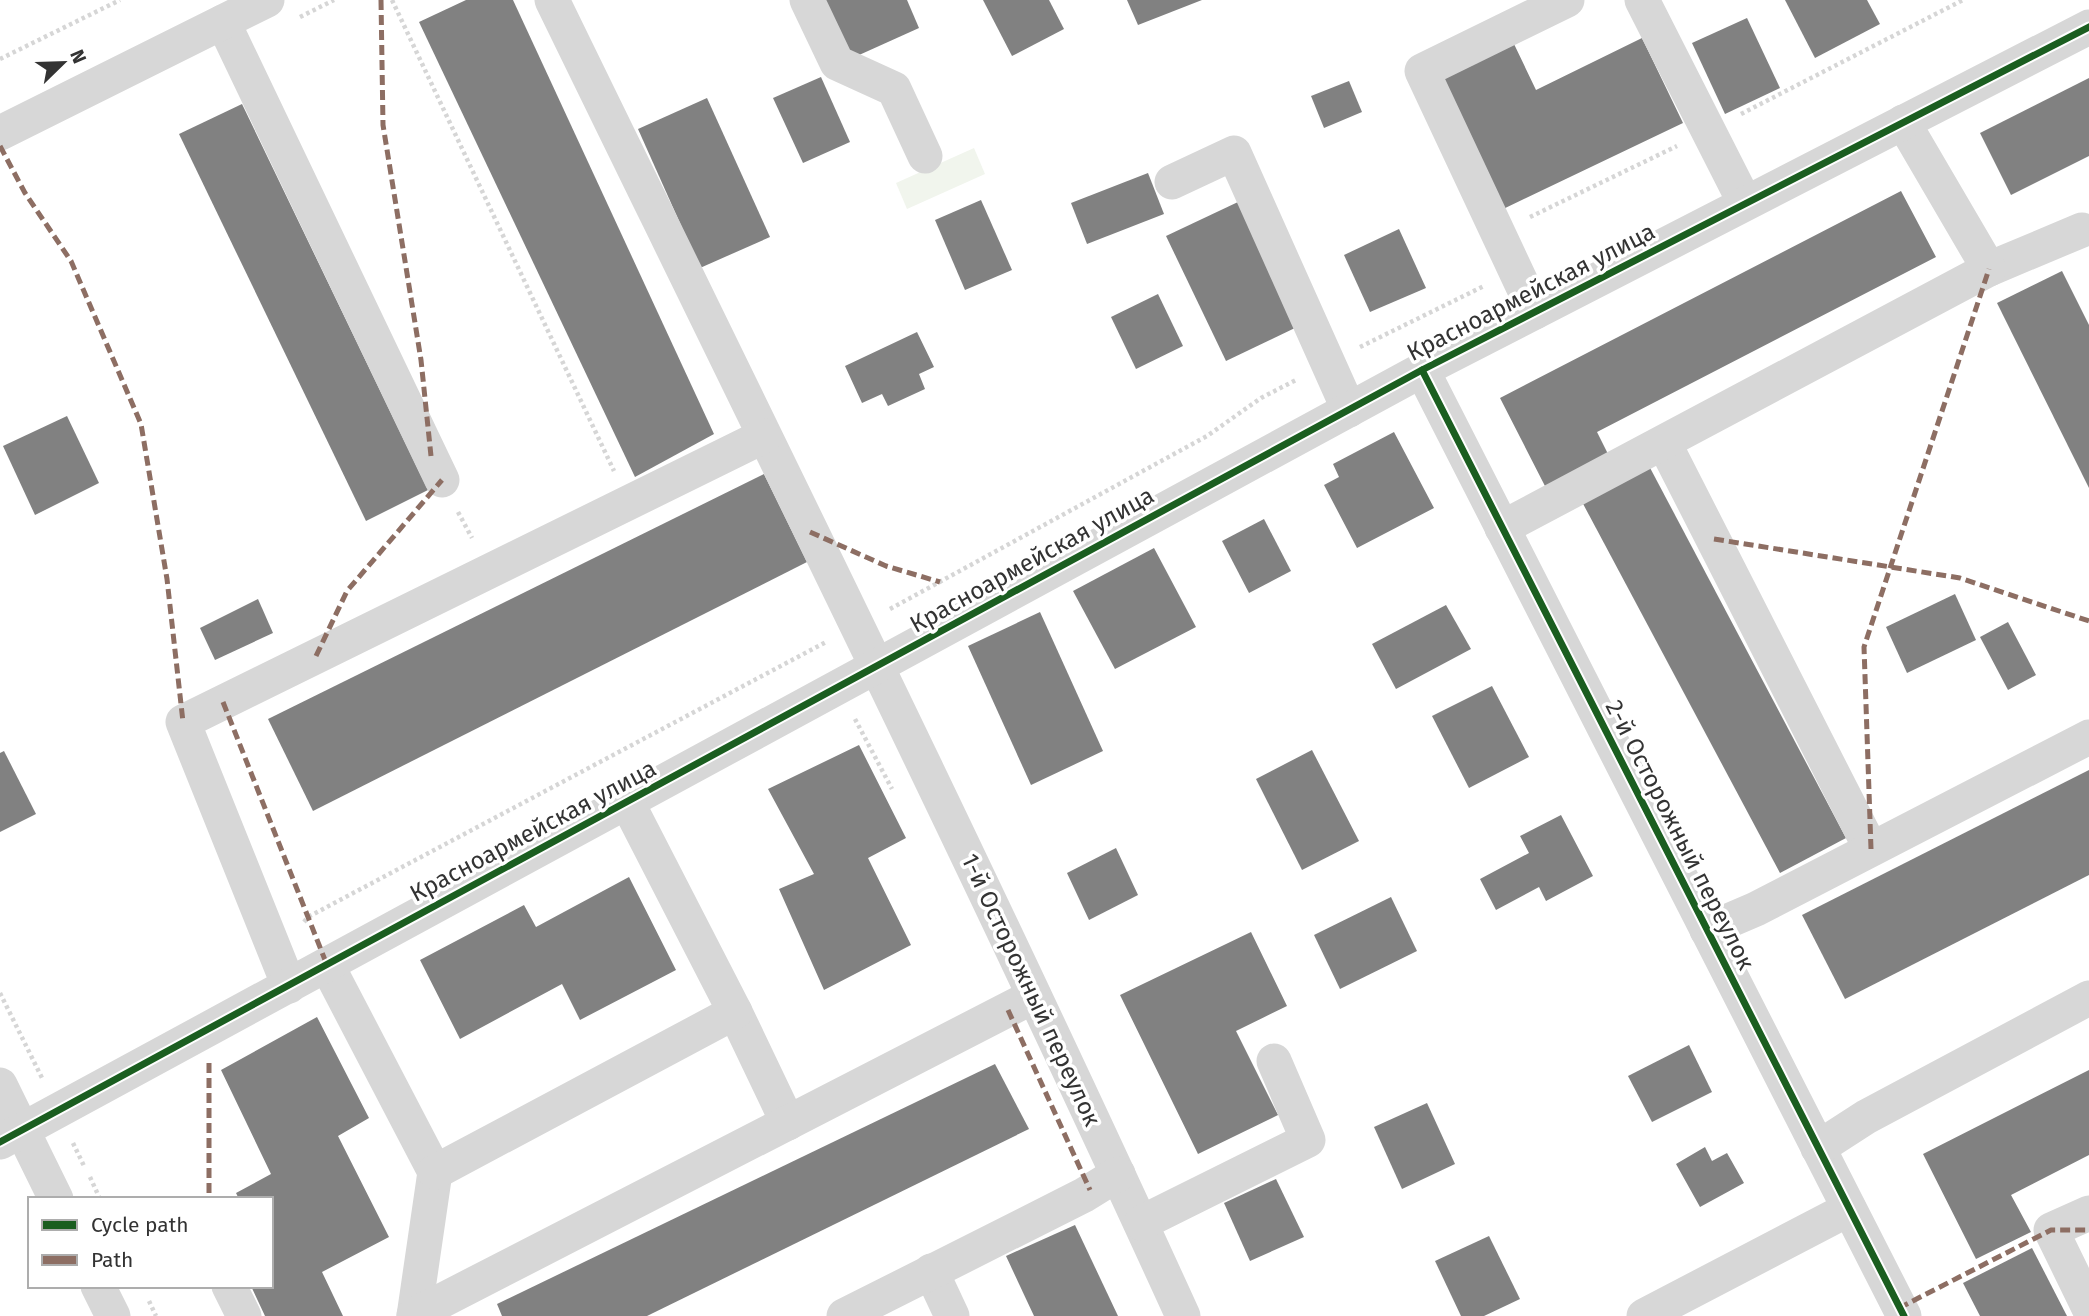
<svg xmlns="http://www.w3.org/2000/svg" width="2089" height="1316" font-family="'Fira Sans',sans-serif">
	<rect width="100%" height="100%" fill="#fff"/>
	<path fill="#f1f5ed" d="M974 148 985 174 907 209 896 183Z"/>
	<g fill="#818181">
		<path d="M466 0H513L714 434 635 477 419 22Z"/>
		<path d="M821 0H907L919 28 848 60Z"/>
		<path d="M983 0H1049L1064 29 1012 56Z"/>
		<path d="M1127 0H1202L1138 25Z"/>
		<path d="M1785 0H1867L1880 24 1815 58Z"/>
		<path d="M1747 18 1780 88 1725 114 1692 43Z"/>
		<path d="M1642 38 1683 123 1499 211 1436 81 1514 44 1536 90Z"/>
		<path d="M821 77 850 142 803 163 773 98Z"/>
		<path d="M2089 78V156L2011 195 1980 133Z"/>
		<path d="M1349 81 1362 112 1324 128 1311 96Z"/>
		<path d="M707 98 770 237 700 268 638 129Z"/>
		<path d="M242 104 428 490 366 521 179 134Z"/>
		<path d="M1148 173 1164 214 1087 244 1071 203Z"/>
		<path d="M1901 191 1936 257 1597 432 1609 456 1546 488 1500 398Z"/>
		<path d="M981 200 1012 270 965 290 935 220Z"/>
		<path d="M1238 202 1297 327 1226 361 1166 236Z"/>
		<path d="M1399 229 1426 288 1370 312 1344 255Z"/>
		<path d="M2062 271 2089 325V488L1997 303Z"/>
		<path d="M1158 294 1183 346 1136 369 1111 317Z"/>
		<path d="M917 332 934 367 919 374 925 389 888 406 882 394 862 403 845 366Z"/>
		<path d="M67 416 99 483 35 515 3 446Z"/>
		<path d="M1394 432 1434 508 1357 548 1324 485 1339 477 1333 464Z"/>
		<path d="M1648 464 1846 838 1780 873 1581 500Z"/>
		<path d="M764 474 807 562 313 811 268 719Z"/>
		<path d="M1264 519 1291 571 1249 593 1222 541Z"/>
		<path d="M1154 548 1196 627 1115 669 1073 591Z"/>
		<path d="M1955 594 1976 640 1907 673 1886 627Z"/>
		<path d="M258 599 273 633 215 660 200 628Z"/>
		<path d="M1446 605 1471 649 1396 689 1372 644Z"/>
		<path d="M1040 612 1103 751 1031 785 968 646Z"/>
		<path d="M2008 622 2036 675 2008 690 1980 637Z"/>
		<path d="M1492 686 1529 757 1469 788 1432 716Z"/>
		<path d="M859 745 906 838 868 858 911 945 824 990 779 889 814 874 768 789Z"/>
		<path d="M1312 750 1359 841 1302 870 1256 779Z"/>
		<path d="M4 751 36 814 0 832V753Z"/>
		<path d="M2089 770V875L1845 999 1802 915Z"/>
		<path d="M1561 815 1593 876 1546 901 1539 887 1496 910 1480 879 1529 853 1520 836Z"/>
		<path d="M1116 848 1138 895 1089 920 1067 873Z"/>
		<path d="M629 877 676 970 580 1020 562 984 460 1039 420 960 524 905 536 927Z"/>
		<path d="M1391 897 1417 951 1340 989 1314 935Z"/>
		<path d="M1251 932 1287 1006 1236 1031 1278 1115 1198 1154 1120 995Z"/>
		<path d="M317 1017 369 1118 338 1136 389 1237 322 1272 343 1316H265L251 1286H271V1199H239L236 1193 271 1174 221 1070Z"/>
		<path d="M1689 1045 1712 1092 1652 1122 1628 1076Z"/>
		<path d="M995 1064 1029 1129 647 1316H502L497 1304Z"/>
		<path d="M2089 1070V1155L2011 1195 2031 1232 1976 1259 1923 1154Z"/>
		<path d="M1427 1103 1455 1164 1402 1189 1374 1127Z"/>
		<path d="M1705 1147 1712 1161 1727 1153 1744 1183 1700 1207 1676 1164Z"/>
		<path d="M1276 1179 1304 1237 1250 1261 1224 1203Z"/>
		<path d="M1075 1225 1118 1316H1034L1006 1256Z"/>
		<path d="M1489 1236 1520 1299 1484 1316H1461L1435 1261Z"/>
		<path d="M2032 1248 2067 1316H1980L1963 1283Z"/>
	</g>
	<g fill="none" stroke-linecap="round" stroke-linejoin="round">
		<g stroke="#d6d6d6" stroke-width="4.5" stroke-dasharray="3.5 3.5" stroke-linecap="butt">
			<path d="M392 0 614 471"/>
			<path d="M300 17 334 0"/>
			<path d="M0 59 120 0"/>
			<path d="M1741 114 1963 0"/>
			<path d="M1530 217 1677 146"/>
			<path d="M1360 347 1484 286"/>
			<path d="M458 512 472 538"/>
			<path d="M890 609 1207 436 1261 398 1296 380"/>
			<path d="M855 719 892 789"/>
			<path d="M304 922 308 917 826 642"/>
			<path d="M0 993 42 1078"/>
			<path d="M73 1143 84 1166"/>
			<path d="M90 1177 100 1199"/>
			<path d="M149 1301 156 1316"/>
		</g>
		<g stroke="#d7d7d7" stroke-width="35">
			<path d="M552 0C765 437 981 873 1183 1316"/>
			<path d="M807 0 837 63 894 89 925 156"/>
			<path d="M1642 0 1745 203"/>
			<path d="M223 22 442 480"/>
			<path d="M0 133 267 0"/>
			<path d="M1172 182 1234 153 1349 410"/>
			<path d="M1989 269 2082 230"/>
			<path d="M1535 312 1422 71 1567 0"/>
			<path d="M1422 370 1904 1316"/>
			<path d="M1664 443 1871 849"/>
			<path d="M1502 528 1989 269 1903 122"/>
			<path d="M1707 930 1756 909 2089 737"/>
			<path d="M327 965 435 1172 414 1316"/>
			<path d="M289 986 183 722 764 436"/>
			<path d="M735 1012 788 1123"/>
			<path d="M0 1085 56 1199"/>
			<path d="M0 1142 1422 370 2089 27"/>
			<path d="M1818 1148 1866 1117 2089 998"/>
			<path d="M435 1172 735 1012 627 802"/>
			<path d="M2089 1213 2051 1230 2089 1308"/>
			<path d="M1141 1223 1308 1140 1274 1061"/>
			<path d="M931 1271 952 1316"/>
			<path d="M98 1286 113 1316"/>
			<path d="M229 1286 244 1316"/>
			<path d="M414 1315 1034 996"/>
			<path d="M844 1316 1084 1195 1118 1174"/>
			<path d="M1644 1316 1849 1209"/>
		</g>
		<g stroke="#8d6e63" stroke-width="5" stroke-dasharray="10 5" stroke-linecap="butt">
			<path d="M381 0 383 125 421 360 431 456"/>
			<path d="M0 146 25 193 71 261 141 424 167 579 183 722"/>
			<path d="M810 532 886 566 940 582"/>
			<path d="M1714 539 1960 578 2089 621"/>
			<path d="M316 656 347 591 442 480"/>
			<path d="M223 702 327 965"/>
			<path d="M1871 849 1864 647 1989 269"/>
			<path d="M1008 1010 1090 1190"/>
			<path d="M209 1063V1199"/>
			<path d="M1899 1308 2051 1230H2089"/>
		</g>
		<g stroke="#fff" stroke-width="11">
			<g id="cycleway">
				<path d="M1422 370 1904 1316"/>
				<path d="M0 1142 1422 370 2089 27"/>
			</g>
		</g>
		<use href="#cycleway" stroke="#1b5e20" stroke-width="7"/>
	</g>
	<g text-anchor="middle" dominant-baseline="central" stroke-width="7" stroke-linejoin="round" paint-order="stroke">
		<g font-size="24" fill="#333" stroke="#fff">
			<text transform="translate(1531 292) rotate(-27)">Красноармейская улица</text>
			<text transform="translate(1032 560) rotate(-29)">Красноармейская улица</text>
			<text transform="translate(533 831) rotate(-28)">Красноармейская улица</text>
			<text transform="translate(1680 835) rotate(63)">2-й Осторожный переулок</text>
			<text transform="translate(1031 990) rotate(65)">1-й Осторожный переулок</text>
		</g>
	</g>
	<rect x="28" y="1197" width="245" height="91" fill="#ffffff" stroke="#adadad" stroke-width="2"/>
	<rect x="42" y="1220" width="35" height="10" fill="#1b5e20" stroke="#adadad" stroke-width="2"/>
	<text x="91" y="1232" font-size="21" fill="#333333">Cycle path</text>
	<rect x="42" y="1255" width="35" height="10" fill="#8d6e63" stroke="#adadad" stroke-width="2"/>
	<text x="91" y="1267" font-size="21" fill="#333333">Path</text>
	<g transform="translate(63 63) rotate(67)" stroke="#ffffff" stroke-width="5" paint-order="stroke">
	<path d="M0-5L12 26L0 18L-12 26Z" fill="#333333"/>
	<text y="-10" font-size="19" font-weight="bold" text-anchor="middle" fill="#333333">N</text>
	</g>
</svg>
